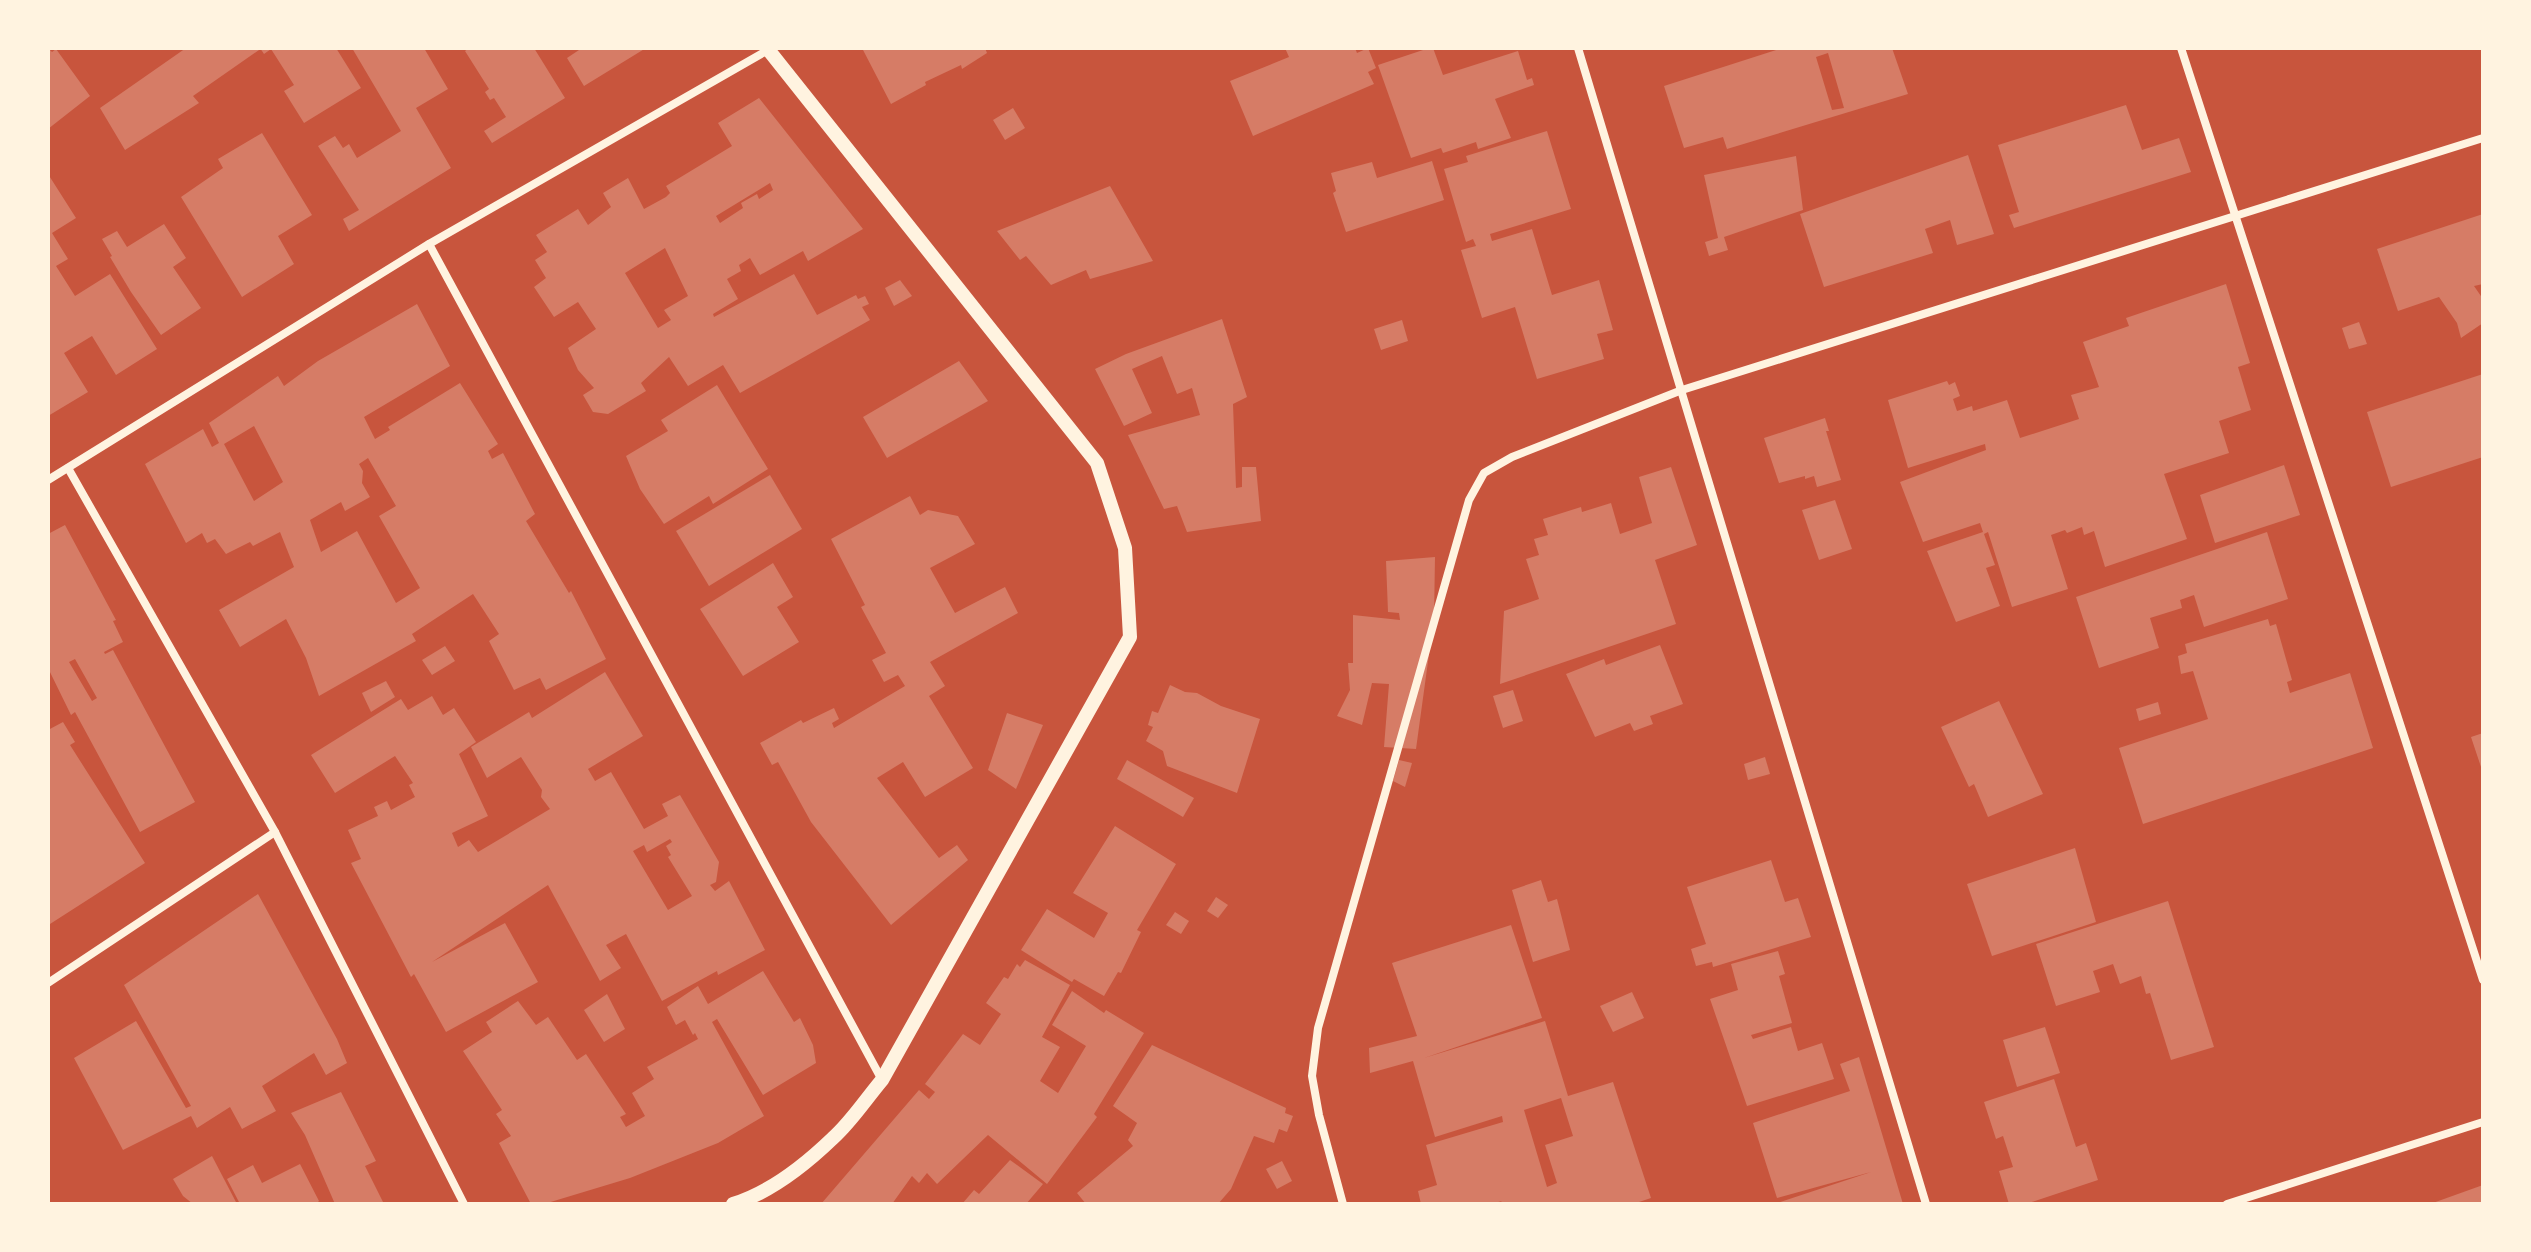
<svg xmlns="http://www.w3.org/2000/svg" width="2531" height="1252" font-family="'Work Sans',sans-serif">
	<rect width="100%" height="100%" fill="#c8553d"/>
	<g fill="#d67c66" fill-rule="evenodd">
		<path d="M48 48 52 52 56 49 90 96 48 129Z"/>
		<path d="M186 48 259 50 193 96 199 103 125 150 100 108Z"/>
		<path d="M260 48H336L361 88 304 123 284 91 294 85 271 49 264 54Z"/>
		<path d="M352 48H424L448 89 416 108 451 168 349 231 343 219 359 210 318 146 335 136 343 148 349 144 357 158 401 131Z"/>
		<path d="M469 48H534L565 98 492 143 484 131 506 117 494 98 490 100 485 92 489 89 465 51Z"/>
		<path d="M578 48H646L584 86 567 58 579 50Z"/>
		<path d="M862 48H985L987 53 962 69 961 65 925 82 926 85 891 104Z"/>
		<path d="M1285 48H1355L1357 53 1368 48 1376 68 1368 72 1374 84 1253 136 1230 81 1289 57Z"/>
		<path d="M1429 48H1433L1443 75 1518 51 1527 80 1532 78 1534 85 1495 99 1511 138 1478 149 1476 142 1443 153 1441 148 1411 158 1378 65Z"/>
		<path d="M1782 48H1892L1908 94 1727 149 1723 137 1684 148 1664 86ZM1828 53 1844 108 1832 110 1816 57Z"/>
		<path d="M759 98 863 229 808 261 803 251 760 275 750 258 739 265 741 271 727 279 738 299 713 314 714 317 794 274 817 315 856 295 858 299 865 296 869 304 862 307 870 320 740 393 723 365 688 386 669 357 641 383 646 391 608 414 593 412 583 395 594 388 578 370 568 348 596 329 578 302 554 317 534 287 546 278 535 260 547 252 536 235 578 209 588 225 611 207 603 193 628 178 644 209 666 197 670 193 666 186 732 146 718 123ZM770 183 773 190 759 199 757 194 741 203 743 208 720 223 716 216ZM665 248 688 296 664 310 671 320 658 328 625 273Z"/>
		<path d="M2126 105 2142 150 2179 138 2191 172 2014 228 2009 215 2019 212 1998 145Z"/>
		<path d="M1013 108 1025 128 1005 140 993 120Z"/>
		<path d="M1547 131 1571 209 1490 234 1492 241 1532 229 1552 295 1599 280 1613 330 1597 334 1604 359 1537 379 1515 307 1482 318 1461 250 1476 246 1473 239 1466 242 1444 169 1468 162 1466 156Z"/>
		<path d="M262 133 312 215 278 236 294 264 242 297 181 197 223 168 218 159Z"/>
		<path d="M1968 155 1994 234 1957 245 1950 220 1925 229 1933 253 1824 287 1800 214Z"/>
		<path d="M1796 156 1803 210 1724 237 1728 250 1709 256 1705 242 1718 238 1704 175Z"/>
		<path d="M1432 161 1444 200 1346 232 1333 193 1336 191 1331 173 1372 162 1377 178Z"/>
		<path d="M48 174 76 218 52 233 68 259 56 266 75 296 110 274 157 349 116 375 92 336 64 353 88 392 48 416Z"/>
		<path d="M1110 186 1153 261 1090 279 1086 270 1051 285 1026 256 1020 260 997 231Z"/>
		<path d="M2483 214V284L2474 286 2483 299V323L2461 338 2457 323 2439 297 2398 311 2377 249Z"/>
		<path d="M164 224 186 258 173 267 201 308 161 335 131 292 110 257 112 256 102 239 117 231 127 247Z"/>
		<path d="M900 280 912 296 894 306 885 288Z"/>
		<path d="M2226 284 2250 363 2238 367 2251 410 2219 421 2229 453 2164 474 2187 539 2105 567 2094 531 2084 535 2082 527 2067 533 2065 530 2051 535 2068 589 2012 607 1988 532 1984 534 1995 565 1986 568 2000 606 1956 622 1927 551 1983 532 1980 523 1923 542 1900 482 1986 450 1985 444 1908 468 1888 400 1947 381 1949 385 1955 382 1960 396 1953 399 1957 411 1972 406 1973 411 2007 400 2020 438 2079 419 2071 395 2099 387 2083 342 2129 326 2126 318Z"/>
		<path d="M417 304 450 366 364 417 375 439 390 430 388 427 460 383 498 444 488 451 492 459 503 453 535 514 526 521 569 593 571 591 606 659 546 690 540 678 514 690 489 641 499 634 473 594 412 634 416 641 319 696 306 658 286 619 240 647 219 610 294 567 280 532 253 546 250 542 226 554 215 539 207 543 202 533 186 543 145 464 203 429 212 447 219 443 209 423 278 376 284 386 318 361ZM254 426 283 482 254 501 224 444ZM368 458 396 506 379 516 420 588 396 603 357 531 321 552 310 520 341 502 345 511 370 497 362 483 363 471 359 464Z"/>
		<path d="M1222 319 1247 397 1233 404 1236 488 1242 487V467H1256L1261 521 1187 532 1177 506 1164 509 1128 435 1200 415 1192 388 1177 394 1162 356 1132 369 1152 413 1124 426 1095 369 1126 354Z"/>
		<path d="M1402 320 1408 341 1381 350 1374 329Z"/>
		<path d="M2359 322 2367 344 2349 349 2342 328Z"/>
		<path d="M959 361 988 401 887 458 863 417Z"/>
		<path d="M2483 374V457L2391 487 2367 412Z"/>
		<path d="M717 385 768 469 713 504 709 496 664 524 640 489 626 456 668 431 661 420Z"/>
		<path d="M1825 418 1829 431H1826L1841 480 1817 487 1814 476 1805 479V476L1779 483 1764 438Z"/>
		<path d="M2284 465 2300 515 2215 543 2200 495Z"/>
		<path d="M1671 467 1697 545 1655 560 1676 624 1500 684 1504 611 1539 599 1526 559 1539 555 1534 539 1548 535 1543 519 1581 507 1582 512 1611 503 1620 534 1652 523 1639 477Z"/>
		<path d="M770 475 802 529 709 586 676 531Z"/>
		<path d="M910 496 920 515 928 510 958 516 975 544 930 568 955 613 1005 587 1018 613 930 662 945 686 929 696 973 768 925 797 903 762 877 778 939 858 957 845 968 860 891 925 811 822 778 762 772 765 760 743 801 720 803 723 834 708 839 719 832 723 834 728 905 686 898 675 884 682 872 660 886 653 861 607 865 605 831 539Z"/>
		<path d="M1835 500 1852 549 1819 560 1802 510Z"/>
		<path d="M65 525 116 620 113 621 123 642 104 652 105 654 113 650 195 802 140 832 75 712 71 715 48 668V534ZM75 659 97 698 92 701 69 662Z"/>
		<path d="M2267 532 2288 599 2204 627 2194 595 2180 600 2182 608 2150 618 2159 648 2099 668 2076 597Z"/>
		<path d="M1435 557 1434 618 1416 749 1384 747 1389 684 1372 683 1362 725 1337 716 1350 690 1348 663H1353V615L1400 620 1399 613 1388 612 1386 561Z"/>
		<path d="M773 563 793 597 777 607 799 642 743 676 700 609Z"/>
		<path d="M2268 619 2270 626 2276 624 2292 680 2287 682 2290 693 2350 673 2373 748 2143 824 2119 748 2208 719 2193 671 2181 674 2178 656 2187 653 2185 644Z"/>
		<path d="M1660 645 1683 704 1650 716 1653 724 1634 731 1630 723 1595 737 1566 674 1604 659 1606 665Z"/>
		<path d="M445 646 455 661 432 675 422 660Z"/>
		<path d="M605 672 643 736 588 769 595 781 611 772 644 829 668 816 662 804 680 795 719 862 716 882 710 885 715 891 729 881 765 950 718 975 717 971 662 1001 626 934 606 945 621 968 600 981 548 885 432 962 505 923 538 982 446 1032 414 974 411 977 351 863 361 859 348 830 378 816 374 807 387 801 391 810 415 797 409 785 413 783 395 756 335 793 311 755 401 699 408 710 432 696 443 715 454 708 476 742 459 754 488 816 452 833 458 847 469 840 478 852 550 809 541 797 542 790 521 757 487 778 471 747 529 712 532 718ZM670 839 672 842 666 846 671 855 668 857 692 896 668 910 633 851 644 845 647 852Z"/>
		<path d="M386 681 395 697 371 712 362 693Z"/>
		<path d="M1170 685 1185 692 1197 693 1221 706 1260 719 1237 793 1167 766 1163 751 1146 741 1153 727 1148 725 1152 711 1158 713Z"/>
		<path d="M1513 690 1523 721 1503 728 1493 696Z"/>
		<path d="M1999 701 2043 794 1988 817 1974 784 1969 787 1941 727Z"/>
		<path d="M2158 702 2161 714 2139 721 2136 709Z"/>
		<path d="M1007 713 1043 725 1016 789 988 770Z"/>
		<path d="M63 722 75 742 70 745 145 863 50 924 48 920V730Z"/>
		<path d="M2483 733V770H2482L2471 737Z"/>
		<path d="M1765 757 1770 774 1748 780 1744 764Z"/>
		<path d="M1127 760 1194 798 1183 817 1117 779Z"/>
		<path d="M1399 760 1412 763 1405 787 1393 781Z"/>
		<path d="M1115 826 1176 864 1137 930 1141 932 1121 973 1118 972 1104 996 1074 979 1072 982 1021 950 1047 909 1094 938 1108 913 1073 893Z"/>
		<path d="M2075 848 2096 922 1992 956 1967 884Z"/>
		<path d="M1771 860 1785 902 1798 898 1811 937 1713 967 1712 962 1696 966 1691 949 1706 944 1687 887Z"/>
		<path d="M1541 880 1548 902 1557 899 1570 950 1533 962 1512 890Z"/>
		<path d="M258 894 337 1039 347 1063 326 1075 314 1053 262 1086 276 1111 242 1129 230 1107 197 1128 191 1116 123 1150 74 1058 136 1021 186 1108 191 1106 124 985Z"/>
		<path d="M1216 897 1228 905 1218 918 1207 911Z"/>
		<path d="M2168 901 2214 1047 2171 1060 2150 993 2146 994 2141 976 2120 984 2113 964 2093 971 2100 992 2056 1006 2036 944Z"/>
		<path d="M1175 912 1189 921 1181 934 1166 925Z"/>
		<path d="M1511 925 1542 1018 1424 1058 1545 1021 1568 1096 1613 1082 1651 1198 1633 1204H1497L1502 1201 1491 1204H1421L1418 1191 1437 1185 1426 1145 1503 1122 1502 1116 1435 1137 1413 1061 1370 1073 1369 1048 1417 1036 1392 963ZM1561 1098 1573 1136 1545 1145 1557 1183 1547 1187 1524 1110Z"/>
		<path d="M1778 951 1785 974 1779 976 1792 1023 1751 1035 1753 1039 1791 1027 1798 1051 1822 1043 1834 1079 1747 1106 1710 999 1738 990 1731 964Z"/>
		<path d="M1025 960 1070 985 1042 1037 1060 1047 1040 1081 1058 1093 1086 1046 1052 1025 1072 991 1104 1013 1106 1010 1144 1033 1094 1114 1097 1117 1047 1184 988 1135 937 1184 927 1173 919 1183 912 1176 892 1204H821L919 1090 929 1099 935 1092 925 1084 963 1034 980 1045 1001 1014 986 1003 1004 977 1008 979 1017 964 1020 967Z"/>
		<path d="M763 971 794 1022 800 1018 813 1045 816 1063 763 1095 717 1019 712 1022 764 1116 718 1143 630 1178 544 1204H531L499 1143 511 1136 496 1114 502 1110 463 1051 492 1032 486 1022 518 1001 536 1025 548 1017 577 1060 586 1054 626 1114 620 1117 626 1127 645 1116 632 1093 654 1079 647 1067 698 1039 695 1033 693 1035 685 1020 676 1025 667 1007 698 986 708 1004Z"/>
		<path d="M1632 992 1644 1018 1613 1032 1600 1006Z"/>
		<path d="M607 994 625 1029 604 1042 584 1010Z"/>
		<path d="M2045 1027 2060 1073 2017 1087 2003 1040Z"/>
		<path d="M1152 1045 1286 1108 1285 1113 1293 1116 1287 1132 1279 1129 1274 1143 1254 1136 1231 1189 1218 1204H1086L1077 1193 1133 1146 1128 1140 1137 1123 1113 1106Z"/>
		<path d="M1859 1057 1903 1204H1774L1871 1172 1777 1198 1753 1123 1850 1091 1840 1064Z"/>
		<path d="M2054 1079 2076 1147 2086 1143 2098 1180 2026 1204H2009L1999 1171 2013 1167 2003 1136 1996 1139 1984 1102Z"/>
		<path d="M341 1092 376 1161 365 1166 384 1204H335L305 1135 291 1113Z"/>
		<path d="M212 1156 237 1204H193L183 1196 173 1179Z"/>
		<path d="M1010 1160 1043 1184 1026 1204H962L974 1190 979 1194Z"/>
		<path d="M1282 1161 1292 1181 1277 1189 1266 1169Z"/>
		<path d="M300 1164 319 1201 316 1204H240L227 1179 253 1165 262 1183Z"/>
		<path d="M2483 1185V1204H2430Z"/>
	</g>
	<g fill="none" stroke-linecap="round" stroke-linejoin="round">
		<g stroke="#fff3e0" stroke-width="8">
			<path d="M1578 48 1926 1204"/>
			<path d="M2181 48 2483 980"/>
			<path d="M429 244 882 1080"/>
			<path d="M68 468 275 832 464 1204"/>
			<path d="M48 480 429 244 768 50"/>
			<path d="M48 983 275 832"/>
			<path d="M1343 1204 1319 1115 1312 1076 1318 1028 1469 500 1484 473 1512 457 1682 390 2483 138"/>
			<path d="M2227 1204 2483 1122"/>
		</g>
		<path stroke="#fff3e0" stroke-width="14" d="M733 1204C769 1193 806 1164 833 1138 851 1122 866 1099 882 1080L1130 637 1125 548 1097 463 767 48"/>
	</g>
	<rect width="2531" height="1252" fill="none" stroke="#fff3e0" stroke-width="100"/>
</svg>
